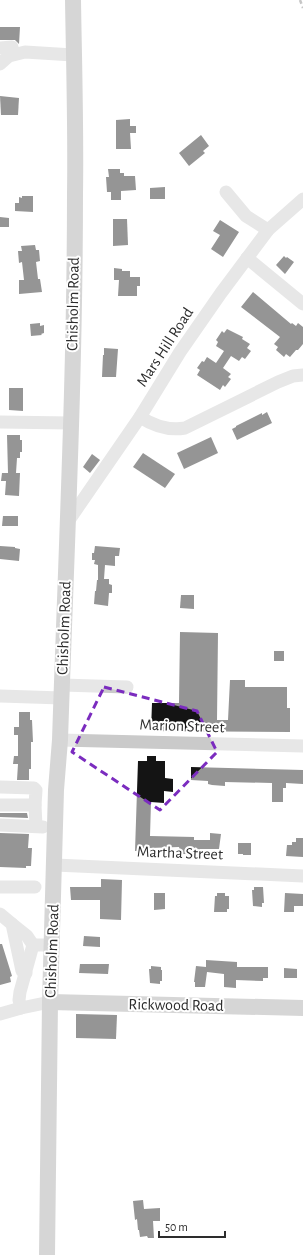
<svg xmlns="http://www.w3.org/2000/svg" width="303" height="1255" font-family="'Alegreya Sans',sans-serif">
	<rect width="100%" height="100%" fill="#fff"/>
	<g fill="#141414">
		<path d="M0 27H20L19 44 15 40H0Z"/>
		<path d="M0 96 19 98 18 115H1Z"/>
		<path d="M130 119V126H136V133H130L131 149H116V120Z"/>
		<path d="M201 135 209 146 203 151 205 153 189 166 179 153Z"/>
		<path d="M108 169H120V173H124V176H135L136 190 121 191V200H111V192H107L106 177H109Z"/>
		<path d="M165 187V199H150V188Z"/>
		<path d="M22 196H33V212L15 211V203H19V197L22 198Z"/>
		<path d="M0 217 9 218V227H0Z"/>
		<path d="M113 219H127L128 245 113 246Z"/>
		<path d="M220 220 239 232 223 257 211 249 220 235 213 231Z"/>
		<path d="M35 245 36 250H39L40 261 36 262 38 279H40L42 292 19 294V280H24L22 262 19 263 18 251H22L21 246Z"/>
		<path d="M284 256 286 258 287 257 294 262 285 274 276 265Z"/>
		<path d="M114 268 122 269V271H130V277H140V286H137V296H118L119 280H114Z"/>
		<path d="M253 292 291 324 292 323 296 326 298 323 303 327V344L298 350H296L290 357 286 354 284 357 276 350 278 347 274 344 280 337 241 307Z"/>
		<path d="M40 323V326L44 325V333L41 334 42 335 31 336 30 324Z"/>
		<path d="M227 329 243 337 242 339 250 344 247 348 251 351 245 359 242 357 239 361 231 356 223 368 231 374 228 377 231 379 225 387 223 385 220 390 197 375 200 370 197 368 202 361 204 362 207 357 216 363 224 351 216 346 218 342 216 340 222 331 224 333Z"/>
		<path d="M104 348 118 349 116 377H102L103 355H104Z"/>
		<path d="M9 388H23V411L9 410Z"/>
		<path d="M267 412 272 423 237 440 232 429 236 427V426L262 413V415Z"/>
		<path d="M7 435H20V440H22V452H20V458H17L16 473H20L19 496 5 495 6 481H1L2 473H8Z"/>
		<path d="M211 437 218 453 184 469 177 453Z"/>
		<path d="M143 453 175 474 165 488 133 467Z"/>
		<path d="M92 454 100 460 90 473 83 467Z"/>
		<path d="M3 516H18V526H2Z"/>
		<path d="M0 546 15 547V548L20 549 19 561 0 559Z"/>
		<path d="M95 546 120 548 119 556H115V566L105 565 104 579H109V584L112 585V593H109L108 606 94 604 95 591H96L97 580H98V565L94 564 95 560H92V553H94Z"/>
		<path d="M181 595H194V609L180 608Z"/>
		<path d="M180 632 218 633 217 720H228L230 680H245V687H287V708H290V732L151 731 152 703H179Z"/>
		<rect x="274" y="651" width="10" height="10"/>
		<path d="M19 712H30V720H32L33 742H31V769H29V780H17L18 764H13L14 756H18V735H14V727H19Z"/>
		<path d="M147 756H156V761H165V778L173 779V792L164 791V803L151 802 150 836 194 837V840H210V833L221 834 219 849H200V851H192L191 854H181L179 847 149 848V851H135L138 761H147Z"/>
		<path d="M191 767 303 770V784L286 783V788H283V802H272V783L225 782V786L212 785 208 784V781L191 780Z"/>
		<path d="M0 813H27L28 818 0 817Z"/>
		<path d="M0 833 29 834 28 848H32L31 866H26V868L0 867Z"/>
		<path d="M296 838H303V857L286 856 287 845H292V842H296Z"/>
		<path d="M238 843H251V855H243V854H238Z"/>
		<path d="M101 879 122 880 121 920 100 919V900H71L70 887H101Z"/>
		<path d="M254 887H263L264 903H262V907L253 906 252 890H254Z"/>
		<path d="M154 893H165V909L154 910Z"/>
		<path d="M217 893H225V896H229V909H227V912H214L215 896H217Z"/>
		<path d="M285 893 303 894V906H294V912H284Z"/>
		<path d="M84 936 100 937V947L83 946Z"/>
		<path d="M0 944H2L12 976 10 977 11 982 0 985Z"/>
		<path d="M206 960 237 962V967H268V978H263V981L236 980V988L224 987V974L207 972 205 987H195V982H194L196 966 206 967Z"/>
		<path d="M80 964H109L108 974 79 973Z"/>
		<path d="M151 966 161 967V970H162V981H160V984L150 983 149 969H151Z"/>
		<path d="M284 968 297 969V978H284Z"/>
		<path d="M76 1014 117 1015 116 1039 76 1038Z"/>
		<path d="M143 1200 144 1209 160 1208V1221H153L154 1238H148L147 1236 140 1237 139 1230H138L137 1219 135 1220 133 1201Z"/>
	</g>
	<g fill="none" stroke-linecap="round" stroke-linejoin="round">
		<g stroke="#cacaca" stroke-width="13">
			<path d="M0 48 12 47"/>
			<path d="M0 64 9 56 25 52 73 55"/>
			<path d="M226 192 246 216 268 230"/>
			<path d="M247 258 303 304"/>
			<path d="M140 417C154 426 168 431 185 428L278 382 293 376 303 375"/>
			<path d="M0 422 71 423"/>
			<path d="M67 523 140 417 180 352 221 293 268 230 303 199"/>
			<path d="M62 685 127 687"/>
			<path d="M0 696 62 698"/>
			<path d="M60 740 303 746"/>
			<path d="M0 787 34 788 36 790 35 805"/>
			<path d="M0 805H35L36 826"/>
			<path d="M0 825 43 827"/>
			<path d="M55 865 303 876"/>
			<path d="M0 887H35"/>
			<path d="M0 914 12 924 22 971 26 973"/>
			<path d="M12 924 27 936 33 945"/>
			<path d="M21 1008 19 1000 20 992 33 945H52"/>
			<path d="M0 1014 21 1008 50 1002"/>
		</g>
		<g stroke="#a5a5a5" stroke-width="16">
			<path d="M50 1002 303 1008"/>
			<path d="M47 1255 50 1002 56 790 60 740C66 558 75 375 75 193 76 129 74 64 73 0"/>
		</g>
		<path stroke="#828282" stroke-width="2.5" stroke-dasharray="4 3" stroke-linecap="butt" d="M300 0 303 8"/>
	</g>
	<path d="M0 0H303V1255H0ZM104 687 197 711 217 752 160 810 72 752Z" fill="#fff" fill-opacity=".55" fill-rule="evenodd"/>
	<path fill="none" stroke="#7b2cbf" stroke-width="3" stroke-dasharray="8 5" stroke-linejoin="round" d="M104 687 197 711 217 752 160 810 72 752Z"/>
	<g text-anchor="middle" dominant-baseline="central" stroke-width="4" stroke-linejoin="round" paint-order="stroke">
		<g font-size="16" fill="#2d2d2d" stroke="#fff">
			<text transform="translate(73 304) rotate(-89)">Chisholm Road</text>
			<text transform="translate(165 347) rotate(-57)">Mars Hill Road</text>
			<text transform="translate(64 628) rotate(-88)">Chisholm Road</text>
			<text transform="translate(182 726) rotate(2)">Marion Street</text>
			<text transform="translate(180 853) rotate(2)">Martha Street</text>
			<text transform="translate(52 951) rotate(-88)">Chisholm Road</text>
			<text transform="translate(176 1005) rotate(1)">Rickwood Road</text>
		</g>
	</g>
	<path d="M159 1231v6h66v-6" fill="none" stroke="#2d2d2d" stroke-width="2"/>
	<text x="165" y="1231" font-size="12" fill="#2d2d2d" stroke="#ffffff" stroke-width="3" paint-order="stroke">50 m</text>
</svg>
